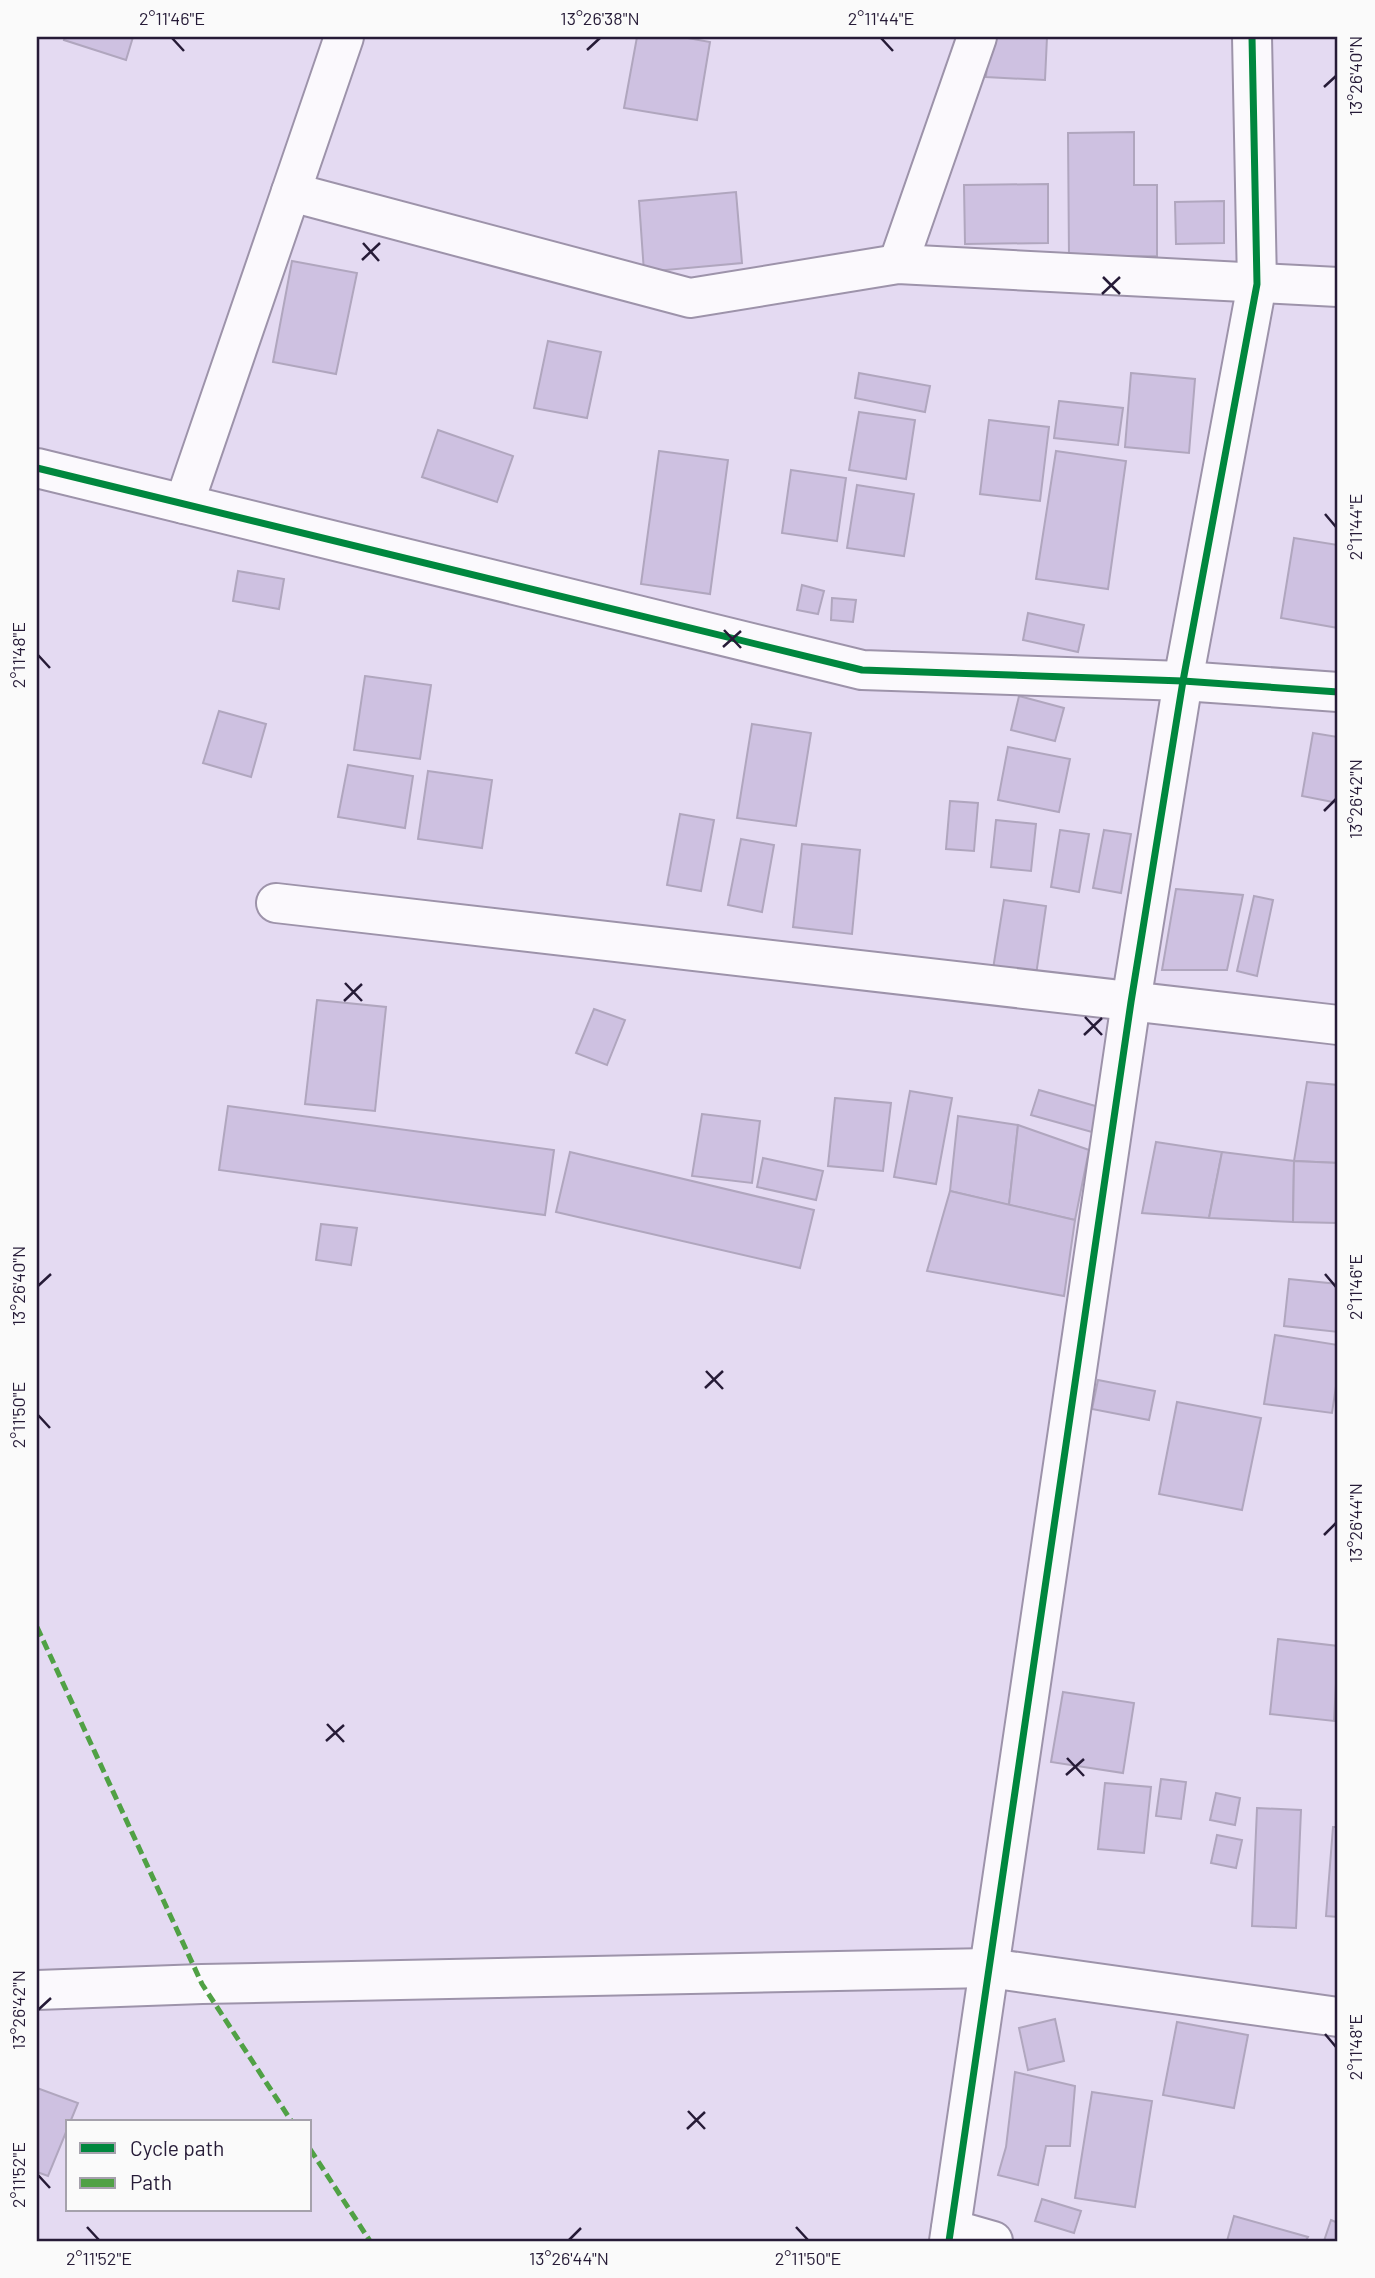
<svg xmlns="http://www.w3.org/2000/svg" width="1375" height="2278" font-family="Barlow,sans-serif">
	<rect width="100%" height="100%" fill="#e4daf2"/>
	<g fill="#cec1e1" stroke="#b0a6be" stroke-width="2">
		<path d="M65 37H133L126 60 64 40Z"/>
		<path d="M637 37H682L710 42 697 120 624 108Z"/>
		<path d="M989 37H1047L1045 80 986 77Z"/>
		<path d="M1134 132V185H1157V256L1069 257 1068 133Z"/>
		<path d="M1048 184V243L965 244 964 185Z"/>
		<path d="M736 192 742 263 644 272 639 201Z"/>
		<path d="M1224 201V243L1176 244 1175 202Z"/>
		<path d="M292 261 357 273 336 374 273 362Z"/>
		<path d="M548 341 601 352 587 418 534 408Z"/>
		<path d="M859 373 930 386 925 412 855 398Z"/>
		<path d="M1131 373 1195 379 1189 453 1125 447Z"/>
		<path d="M1059 401 1123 408 1118 445 1054 438Z"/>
		<path d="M859 412 915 420 906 479 849 470Z"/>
		<path d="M989 420 1049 427 1040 501 980 494Z"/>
		<path d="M438 430 513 456 497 502 422 477Z"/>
		<path d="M659 451 728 460 710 594 641 584Z"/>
		<path d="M1056 451 1126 461 1108 589 1036 579Z"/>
		<path d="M791 470 846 478 837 541 782 533Z"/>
		<path d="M857 485 914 494 904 556 847 548Z"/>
		<path d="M1294 538 1338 545V628L1281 618Z"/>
		<path d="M238 571 284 579 279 609 233 601Z"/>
		<path d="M802 585 824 591 818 614 797 610Z"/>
		<path d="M832 598 856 600 853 622 831 620Z"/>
		<path d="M1028 613 1084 625 1078 652 1023 640Z"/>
		<path d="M365 676 431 685 420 759 354 750Z"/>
		<path d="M1019 696 1064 708 1055 741 1011 730Z"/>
		<path d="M219 711 266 724 251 777 203 763Z"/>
		<path d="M752 724 811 733 796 826 737 818Z"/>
		<path d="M1313 733 1338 737V803L1302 796Z"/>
		<path d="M1008 747 1070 759 1059 812 998 800Z"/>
		<path d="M348 765 413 776 405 828 338 817Z"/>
		<path d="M428 771 492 780 482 848 418 839Z"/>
		<path d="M950 801 978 803 974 851 946 849Z"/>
		<path d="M680 814 714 820 701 891 667 885Z"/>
		<path d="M996 820 1036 824 1031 871 991 867Z"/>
		<path d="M1060 830 1089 834 1079 892 1051 887Z"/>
		<path d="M1104 830 1131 834 1121 893 1093 888Z"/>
		<path d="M741 839 774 845 762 912 728 905Z"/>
		<path d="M802 844 860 850 852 934 793 927Z"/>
		<path d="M1176 889 1243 895 1227 970H1162Z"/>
		<path d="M1254 896 1273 900 1257 976 1237 971Z"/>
		<path d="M1004 900 1046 906 1036 975 993 969Z"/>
		<path d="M317 1000 386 1007 375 1111 305 1104Z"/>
		<path d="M594 1009 625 1020 607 1065 576 1053Z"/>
		<path d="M1307 1082 1338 1085V1163L1294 1161Z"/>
		<path d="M1039 1090 1099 1107 1092 1132 1031 1115Z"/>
		<path d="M910 1091 952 1098 936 1184 894 1177Z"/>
		<path d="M835 1098 891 1103 883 1171 828 1166Z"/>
		<path d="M228 1106 554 1150 545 1215 219 1170Z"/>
		<path d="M702 1114 760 1121 752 1183 692 1176Z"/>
		<path d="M958 1116 1018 1125 1009 1205 950 1191Z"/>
		<path d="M1018 1125 1089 1150 1075 1220 1009 1205Z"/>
		<path d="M1156 1142 1222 1152 1209 1218 1142 1213Z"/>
		<path d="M570 1152 814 1210 800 1268 556 1212Z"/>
		<path d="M1222 1152 1294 1161 1293 1222 1209 1218Z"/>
		<path d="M763 1158 823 1171 816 1200 757 1187Z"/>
		<path d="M1294 1161 1338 1163V1223L1293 1222Z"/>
		<path d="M950 1191 1075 1220 1064 1296 927 1271Z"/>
		<path d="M321 1224 357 1228 351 1265 316 1260Z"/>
		<path d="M1289 1279 1338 1284V1332L1284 1326Z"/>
		<path d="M1275 1335 1338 1345V1373L1332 1413 1264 1404Z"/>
		<path d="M1098 1380 1155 1391 1149 1420 1092 1409Z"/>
		<path d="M1177 1402 1261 1418 1242 1510 1159 1494Z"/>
		<path d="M1278 1639 1338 1646 1334 1721 1270 1714Z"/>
		<path d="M1063 1692 1134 1703 1123 1773 1051 1762Z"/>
		<path d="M1161 1779 1186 1782 1181 1819 1156 1816Z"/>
		<path d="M1105 1783 1151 1787 1144 1853 1098 1849Z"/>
		<path d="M1216 1793 1240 1798 1235 1825 1210 1820Z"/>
		<path d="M1257 1808 1301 1810 1296 1928 1252 1926Z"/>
		<path d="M1333 1827H1338V1917L1326 1916Z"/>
		<path d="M1217 1835 1242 1840 1236 1868 1211 1863Z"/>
		<path d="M1055 2019 1064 2061 1028 2070 1019 2028Z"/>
		<path d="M1177 2022 1248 2035 1234 2108 1163 2095Z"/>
		<path d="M1015 2072 1075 2086 1070 2146H1046L1038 2185 998 2175 1006 2147Z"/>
		<path d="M37 2088 78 2103 48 2176 37 2172Z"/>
		<path d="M1092 2092 1152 2101 1135 2207 1075 2198Z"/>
		<path d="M1042 2199 1081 2211 1074 2233 1035 2221Z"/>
		<path d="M1234 2216 1308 2237 1306 2241H1227Z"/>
		<path d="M1331 2220 1338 2223V2241H1324Z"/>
	</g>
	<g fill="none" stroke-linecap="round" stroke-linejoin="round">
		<g stroke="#9d93aa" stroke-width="42">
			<g id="minor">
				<path d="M291 192 690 298 898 264 1338 287"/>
				<path d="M898 264 977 37"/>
				<path d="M37 468 862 670 1183 681 1338 692"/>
				<path d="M184 504 344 37"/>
				<path d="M276 903 1338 1025"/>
				<path d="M37 1990 202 1984 989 1968 1338 2017"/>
				<path d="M951 2229 993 2241"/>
				<path d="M949 2241 1131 1002 1183 681 1257 284 1252 37"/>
			</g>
		</g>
		<use href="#minor" stroke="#fbf9fd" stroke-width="38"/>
		<g stroke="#50a145" stroke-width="5" stroke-dasharray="10 5" stroke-linecap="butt">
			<path d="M37 1627 202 1984 292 2122"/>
			<path d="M310 2149 370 2241"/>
		</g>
		<g stroke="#fafafa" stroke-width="11">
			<g id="cycleway">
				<path d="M37 468 862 670 1183 681 1338 692"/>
				<path d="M949 2241 1131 1002 1183 681 1257 284 1252 37"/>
			</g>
		</g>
		<use href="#cycleway" stroke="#00873e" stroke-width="7"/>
	</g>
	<path fill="none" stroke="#261b37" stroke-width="2.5" d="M172 38 184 51M881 38 893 51M587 50 600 38M1324 87 1336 76M363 243 379 261M362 260 380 243M1103 277 1120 294M1102 294 1120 277M1325 514 1336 527M724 630 741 648M723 647 741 631M38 655 50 668M1324 811 1336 799M345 983 362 1001M344 1001 362 984M1085 1017 1102 1035M1084 1035 1102 1018M1325 1274 1336 1287M38 1286 51 1274M706 1371 723 1389M705 1388 723 1371M38 1415 50 1428M1324 1535 1336 1523M327 1724 344 1742M326 1741 344 1725M1067 1758 1084 1776M1066 1775 1084 1759M38 2010 51 1998M1325 2034 1336 2047M688 2111 705 2129M687 2129 705 2112M38 2175 50 2188M87 2227 99 2240M796 2227 808 2240M569 2240 581 2228"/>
	<rect width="1375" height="2278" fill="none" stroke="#fafafa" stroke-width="77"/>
	<rect x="66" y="2120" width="245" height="91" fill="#fafafa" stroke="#a5a1ac" stroke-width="2"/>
	<rect x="80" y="2143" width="35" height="10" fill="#00873e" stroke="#a5a1ac" stroke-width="2"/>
	<text x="130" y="2156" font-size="21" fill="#261b37">Cycle path</text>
	<rect x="80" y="2178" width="35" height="10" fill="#50a145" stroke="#a5a1ac" stroke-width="2"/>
	<text x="130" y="2190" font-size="21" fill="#261b37">Path</text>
	<rect x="38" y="38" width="1298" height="2202" fill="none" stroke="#261b37" stroke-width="2.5"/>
	<g font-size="18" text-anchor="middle" fill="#261b37">
		<text x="172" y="25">2°11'46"E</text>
		<text x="600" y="25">13°26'38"N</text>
		<text x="881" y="25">2°11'44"E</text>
		<text transform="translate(1356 76) rotate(-90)" y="6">13°26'40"N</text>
		<text transform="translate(1356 527) rotate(-90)" y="6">2°11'44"E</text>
		<text transform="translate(19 655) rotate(-90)" y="6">2°11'48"E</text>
		<text transform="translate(1356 799) rotate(-90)" y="6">13°26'42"N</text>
		<text transform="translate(19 1286) rotate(-90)" y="6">13°26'40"N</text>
		<text transform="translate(1356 1287) rotate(-90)" y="6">2°11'46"E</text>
		<text transform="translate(19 1415) rotate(-90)" y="6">2°11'50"E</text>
		<text transform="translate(1356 1523) rotate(-90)" y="6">13°26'44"N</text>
		<text transform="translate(19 2010) rotate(-90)" y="6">13°26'42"N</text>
		<text transform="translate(1356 2047) rotate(-90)" y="6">2°11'48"E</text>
		<text transform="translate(19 2175) rotate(-90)" y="6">2°11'52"E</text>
		<text x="99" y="2265">2°11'52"E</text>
		<text x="569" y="2265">13°26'44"N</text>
		<text x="808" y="2265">2°11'50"E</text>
	</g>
</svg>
